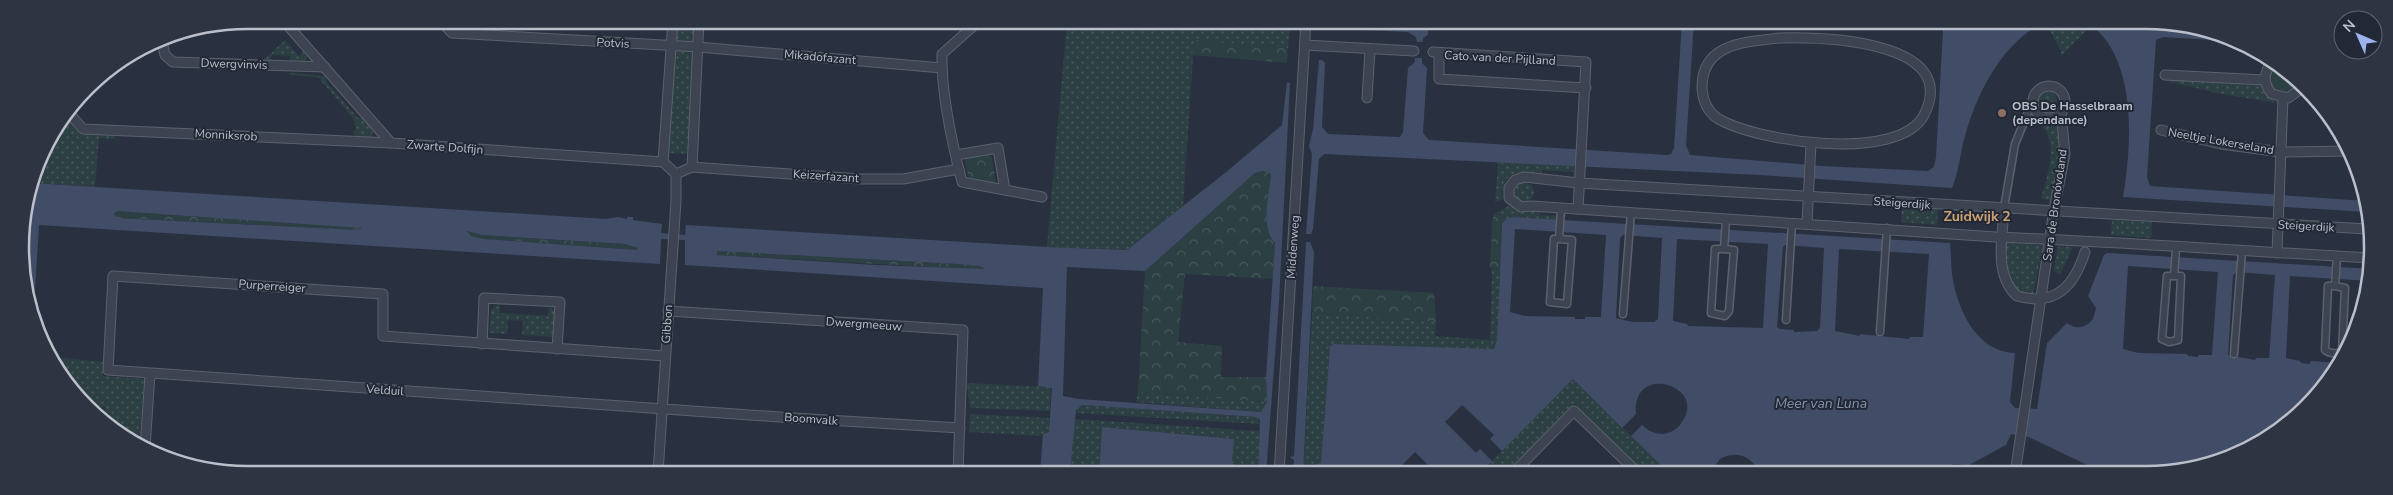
<svg xmlns="http://www.w3.org/2000/svg" width="2393" height="495" font-family="'Nunito Sans',sans-serif">
	<defs>
		<pattern id="grass-dots" width="8" height="8" patternUnits="userSpaceOnUse" patternTransform="scale(1.25)"><rect width="8" height="8" fill="#2c3f42"/><path d="M2 2h.1M6 6h.1" fill="none" stroke="#48595c" stroke-width="1.8" stroke-linecap="round"/></pattern>
		<pattern id="forest-crowns" width="20" height="18" patternUnits="userSpaceOnUse" patternTransform="scale(1.25)"><rect width="20" height="18" fill="#2c3f42"/><path d="M2 6a3 3 0 1 1 6 0M12 15a3 3 0 1 1 6 0" fill="none" stroke="#48595c"/></pattern>
	</defs>
	<rect width="100%" height="100%" fill="#293140"/>
	<g fill="url(#grass-dots)">
		<path d="M676 20H695L693 42H676Z"/>
		<path d="M1067 21H1291L1288 48 1194 41 1183 206 1127 250 1047 247Z"/>
		<path d="M2045 22H2087L2092 25 2061 56V51Z"/>
		<path d="M285 40 299 56 304 51 307 57 305 63 290 64V56L272 55 269 63H261Z"/>
		<path d="M676 51 693 53 687 154 668 153Z"/>
		<path d="M291 73 325 76 327 83 358 118H363L373 129 372 136 370 138 358 136 357 138 353 133 356 128 353 118 318 77 290 75Z"/>
		<path d="M2170 78 2261 84 2268 97 2278 103 2221 94 2167 81Z"/>
		<circle cx="2047" cy="101" r="10"/>
		<path d="M66 117 78 129 115 133V139L99 138 95 187 32 183 37 160Z"/>
		<path d="M2046 119C2070 124 2060 186 2049 200L2041 199C2047 175 2061 141 2038 122Z"/>
		<path d="M1496 162 1574 166V172L1542 170V175C1524 174 1508 165 1503 191H1501L1503 199 1495 202 1498 165Z"/>
		<circle cx="1524" cy="192" r="10"/>
		<path d="M1509 206 1521 212 1540 210V215L1559 216 1558 220 1513 217 1505 220 1502 216 1494 214Z"/>
		<path d="M1902 206 1938 209 1937 225 1901 222Z"/>
		<path d="M2112 219 2152 222 2151 238 2111 235Z"/>
		<path d="M2004 243 2043 245 2033 295 2018 293 2007 278Z"/>
		<path d="M2058 246 2073 247 2060 275 2054 270Z"/>
		<path d="M1492 269H1500L1497 340V345L1492 350 1333 344 1330 345 1321 463 1315 464 1314 474H1303L1312 313 1436 322 1435 336 1490 340Z"/>
		<path d="M497 305 500 306V313L548 316 549 308H551L556 313 555 337 522 335 523 321 508 320 507 334 489 333 491 310Z"/>
		<path d="M53 357 103 362V376L144 379 139 447 134 445 104 420 105 407 87 406 76 397Z"/>
		<path d="M1573 379 1670 474H1646L1575 404 1506 474H1479Z"/>
		<path d="M967 383 1051 387 1050 411 970 408Z"/>
		<path d="M1138 392 1267 402 1261 412 1136 402Z"/>
		<path d="M1082 405 1257 417 1260 424 1076 413 1078 406Z"/>
		<path d="M970 414 1050 418 1049 432 1038 436 969 432Z"/>
		<path d="M1075 419 1260 431 1258 474H1250L1245 470V458L1243 467H1238L1232 463 1233 439 1102 427 1099 474H1070Z"/>
	</g>
	<g fill="url(#forest-crowns)">
		<path d="M1194 40 1288 48 1287 63 1192 55Z"/>
		<path d="M2275 65 2298 85C2285 104 2259 87 2275 65Z"/>
		<path d="M988 154 992 158 996 184 969 179 964 157Z"/>
		<path d="M1262 171 1268 172 1271 175 1267 228 1275 243 1273 279 1185 274 1178 342 1222 346 1221 377H1266L1267 402 1138 392 1145 271 1255 173Z"/>
		<path d="M117 211 361 226 362 230 117 218 114 216Z"/>
		<path d="M1494 214 1502 216 1505 220 1502 224 1500 269 1490 268 1492 222Z"/>
		<path d="M467 231 482 235 634 245 638 247 637 250 484 239 471 236Z"/>
		<path d="M717 251 958 264 979 266 985 270 716 255Z"/>
		<path d="M1313 286 1434 293 1436 322 1312 313Z"/>
	</g>
	<g fill="#414d67" fill-rule="evenodd">
		<path d="M1318 21 1408 28 1411 26 1412 21H1429L1428 35 1423 38V42H1417L1416 37 1408 32 1319 28Z"/>
		<path d="M1682 21H1694L1686 145 1690 155 1822 166 1928 171 1934 167 1936 157 1943 30 1938 23 1915 22H2043C2002 44 1977 92 1965 136 1960 153 1959 172 1952 188L1760 175 1324 154 1319 159 1313 229 1311 234H1306L1312 154 1309 146 1313 129 1319 60H1322L1325 63 1322 127 1328 134 1400 137 1403 132 1408 68 1415 62V58H1422V63L1427 68 1423 133 1429 140 1667 155 1671 154 1674 148Z"/>
		<path d="M2087 22H2175L2230 41 2163 37 2156 40 2147 177 2150 186 2366 201 2367 212 2123 197C2132 144 2138 56 2087 22Z"/>
		<path d="M1287 82 1290 83 1279 302 1266 474H1258L1260 420 1257 417 1082 405 1076 410 1070 474H1040L1043 434 1049 432 1052 388 1038 386 1043 288 685 265V240L661 239 660 264 39 225 33 322 32 320 20 233 32 183 606 219 618 217 627 219V217H633V220L662 224 661 233 685 235 686 225 1047 247 1127 250 1225 173 1282 125ZM1262 171 1268 172 1271 175C1269 196 1260 227 1275 243L1266 377 1267 402 1261 412 1079 399 1063 396 1067 267 1145 271 1255 173ZM117 211 362 228 358 230 117 218 114 214ZM467 231 482 235 625 244 638 248 637 250 484 239 471 236ZM717 251 958 264 979 266 985 269 875 265 717 255Z"/>
		<path d="M1513 217 1950 243C1951 253 1951 264 1952 274 1957 309 1976 352 2015 353L2010 402 2015 408 2037 409 2047 343 2067 323C2076 330 2086 328 2093 319L2096 308 2088 296 2104 255 2107 253 2371 269 2370 281 2290 276 2286 358 2300 361 2301 363 2310 364 2311 361 2339 363 2306 409 2233 458 2161 474H2106L2029 437 2011 434 2006 445 1969 465 1953 464 1943 474H1759C1753 456 1736 450 1720 459L1709 474H1670L1631 436 1642 425C1648 431 1655 434 1663 434 1671 433 1678 429 1682 422 1708 385 1631 362 1636 414L1622 428 1573 379 1502 451 1490 439 1494 435 1462 405 1445 422 1476 453 1480 449 1492 461 1479 474H1437L1415 452 1398 469 1402 474H1314L1315 464 1321 463 1330 346 1333 344 1494 349 1497 340 1502 224 1506 219ZM1515 229 1606 235 1601 317H1585V319H1575V317L1525 316 1510 312ZM1623 235 1662 238 1658 319 1654 322H1632L1616 318 1620 238ZM1677 239 1768 244 1763 328 1688 326 1687 324 1673 321ZM1785 245 1824 248 1820 328 1817 331 1794 332V330L1780 329 1777 327 1783 247ZM1839 249 1929 254 1923 337H1910L1909 339 1860 334V336L1835 331ZM2128 266 2218 272 2212 355H2198V357L2188 356 2187 354 2138 353 2123 349ZM2237 272 2275 275 2269 358H2256L2255 360 2228 355 2233 275Z"/>
		<path d="M1306 242H1310L1314 252 1303 474H1293L1294 460 1290 457 1294 456Z"/>
		<path d="M1102 427 1234 439 1232 463 1238 467H1243L1248 474H1099Z"/>
	</g>
	<g fill="none" stroke-linecap="round" stroke-linejoin="round">
		<g stroke="#5b616d" stroke-width="9">
			<g id="pedestrian">
				<path d="M2004 208 2015 144 2033 100"/>
				<path d="M1559 239 1572 240 1567 304 1550 302 1554 239H1559L1561 209"/>
				<path d="M1724 249 1734 250 1729 311 1725 316 1711 313 1715 249H1724L1726 219"/>
				<path d="M2167 276H2181L2178 340 2169 342 2162 339Z"/>
				<path d="M2174 276 2176 248"/>
				<path d="M2335 286 2345 288 2342 352C2336 354 2330 354 2325 350L2328 286H2335L2337 256"/>
				<path d="M1623 314 1631 212"/>
				<path d="M1786 320 1792 223"/>
				<path d="M1880 332 1887 228"/>
				<path d="M2234 354 2242 251"/>
			</g>
		</g>
		<g stroke="#5b616d" stroke-width="11">
			<g id="minor">
				<path d="M283 20 391 143 663 162"/>
				<path d="M440 20 452 33 698 47 942 68"/>
				<path d="M166 36 163 46 165 55 173 62 325 67"/>
				<path d="M1780 38C1821 37 1962 40 1924 115 1899 163 1756 142 1717 118 1707 111 1703 100 1702 89 1701 43 1745 42 1780 38Z"/>
				<path d="M1305 45 1414 51"/>
				<path d="M1433 52 1586 62 1578 209"/>
				<path d="M1439 53V79L1586 88"/>
				<path d="M2273 62C2263 72 2263 84 2272 94L2288 98 2302 88"/>
				<path d="M2165 75 2265 80"/>
				<circle cx="2049" cy="102" r="16"/>
				<path d="M1367 98 1370 50"/>
				<path d="M69 113 83 129 391 143"/>
				<path d="M2161 130 2221 144 2281 152 2347 151"/>
				<path d="M956 155 998 148 1005 190 962 182C952 143 941 94 942 54L979 21"/>
				<path d="M663 162 673 20"/>
				<path d="M692 167 699 20"/>
				<path d="M676 174 692 167 860 179H903L959 169"/>
				<path d="M1005 190 1042 197"/>
				<path d="M2004 208C2003 237 1993 274 2017 296 2056 307 2074 286 2085 252"/>
				<path d="M1807 223 1811 144"/>
				<path d="M2368 229 1579 183 1524 177 1515 180 1509 188V198L1521 207 1531 206 1996 237C2120 242 2245 251 2370 258"/>
				<path d="M2277 253 2283 98"/>
				<path d="M668 311 963 330 958 474"/>
				<path d="M482 344 484 298 560 302 557 349"/>
				<path d="M665 356 383 336V294L113 276 108 370 794 418 960 428"/>
				<path d="M145 448 150 374"/>
				<path d="M658 473 676 201V174L663 162"/>
				<path d="M1279 474 1306 21"/>
				<path d="M1512 474 1574 411 1639 474"/>
				<path d="M2015 474 2054 209 2065 154 2061 112"/>
			</g>
		</g>
		<use href="#pedestrian" stroke="#3d4350" stroke-width="6"/>
		<use href="#minor" stroke="#3d4350" stroke-width="9"/>
	</g>
	<circle fill="#8d6e63" stroke="#222835" stroke-width="2" cx="2002" cy="113" r="5"/>
	<g text-anchor="middle" dominant-baseline="central" stroke-width="4" stroke-linejoin="round" paint-order="stroke">
		<g font-size="12" fill="#babfca" stroke="#222835">
			<text transform="translate(613 43) rotate(3)">Potvis</text>
			<text transform="translate(820 57) rotate(5)">Mikadofazant</text>
			<text transform="translate(1500 58) rotate(3)">Cato van der Pijlland</text>
			<text transform="translate(234 64) rotate(2)">Dwergvinvis</text>
			<text transform="translate(226 135) rotate(3)">Monniksrob</text>
			<text transform="translate(2221 141) rotate(10)">Neeltje Lokerseland</text>
			<text transform="translate(445 147) rotate(4)">Zwarte Dolfijn</text>
			<text transform="translate(826 176) rotate(4)">Keizerfazant</text>
			<text transform="translate(1902 203) rotate(4)">Steigerdijk</text>
			<text transform="translate(2055 205) rotate(-82)">Sara de Bronóvoland</text>
			<text transform="translate(2306 226) rotate(3)">Steigerdijk</text>
			<text transform="translate(1293 247) rotate(-86)">Middenweg</text>
			<text transform="translate(272 286) rotate(4)">Purperreiger</text>
			<text transform="translate(667 324) rotate(-86)">Gibbon</text>
			<text transform="translate(864 324) rotate(4)">Dwergmeeuw</text>
			<text transform="translate(385 390) rotate(4)">Velduil</text>
			<text transform="translate(811 419) rotate(4)">Boomvalk</text>
		</g>
		<g font-size="12" font-weight="bold" fill="#babfca" stroke="#222835" text-anchor="start">
			<text x="2012" y="106">OBS De Hasselbraam<tspan x="2012" dy="14">(dependance)</tspan></text>
		</g>
		<g font-size="14" font-weight="bold" fill="#cca273" stroke="#222835">
			<text x="1977" y="216">Zuidwijk 2</text>
		</g>
		<g font-size="14" font-style="italic" fill="#8593ae" stroke="#222835">
			<text x="1821" y="403">Meer van Luna</text>
		</g>
	</g>
	<path d="M0 0H2393V495H0ZM247 29H2146A218 218 0 0 1 2364 247V248A218 218 0 0 1 2146 466H247A218 218 0 0 1 29 248V247A218 218 0 0 1 247 29Z" fill="#2e3441" fill-rule="evenodd"/>
	<path fill="none" stroke="#babfca" stroke-width="2.5" d="M247 29H2146A218 218 0 0 1 2364 247V248A218 218 0 0 1 2146 466H247A218 218 0 0 1 29 248V247A218 218 0 0 1 247 29Z"/>
	<g transform="translate(2358 35) rotate(315)"><circle r="24" fill="#222835" stroke="#5f6471"/>
	<path d="M0-4L9 19L0 12L-9 19Z" fill="#9bb4ee"/>
	<text y="-8" font-size="14" font-weight="bold" text-anchor="middle" fill="#babfca">N</text>
	</g>
</svg>
